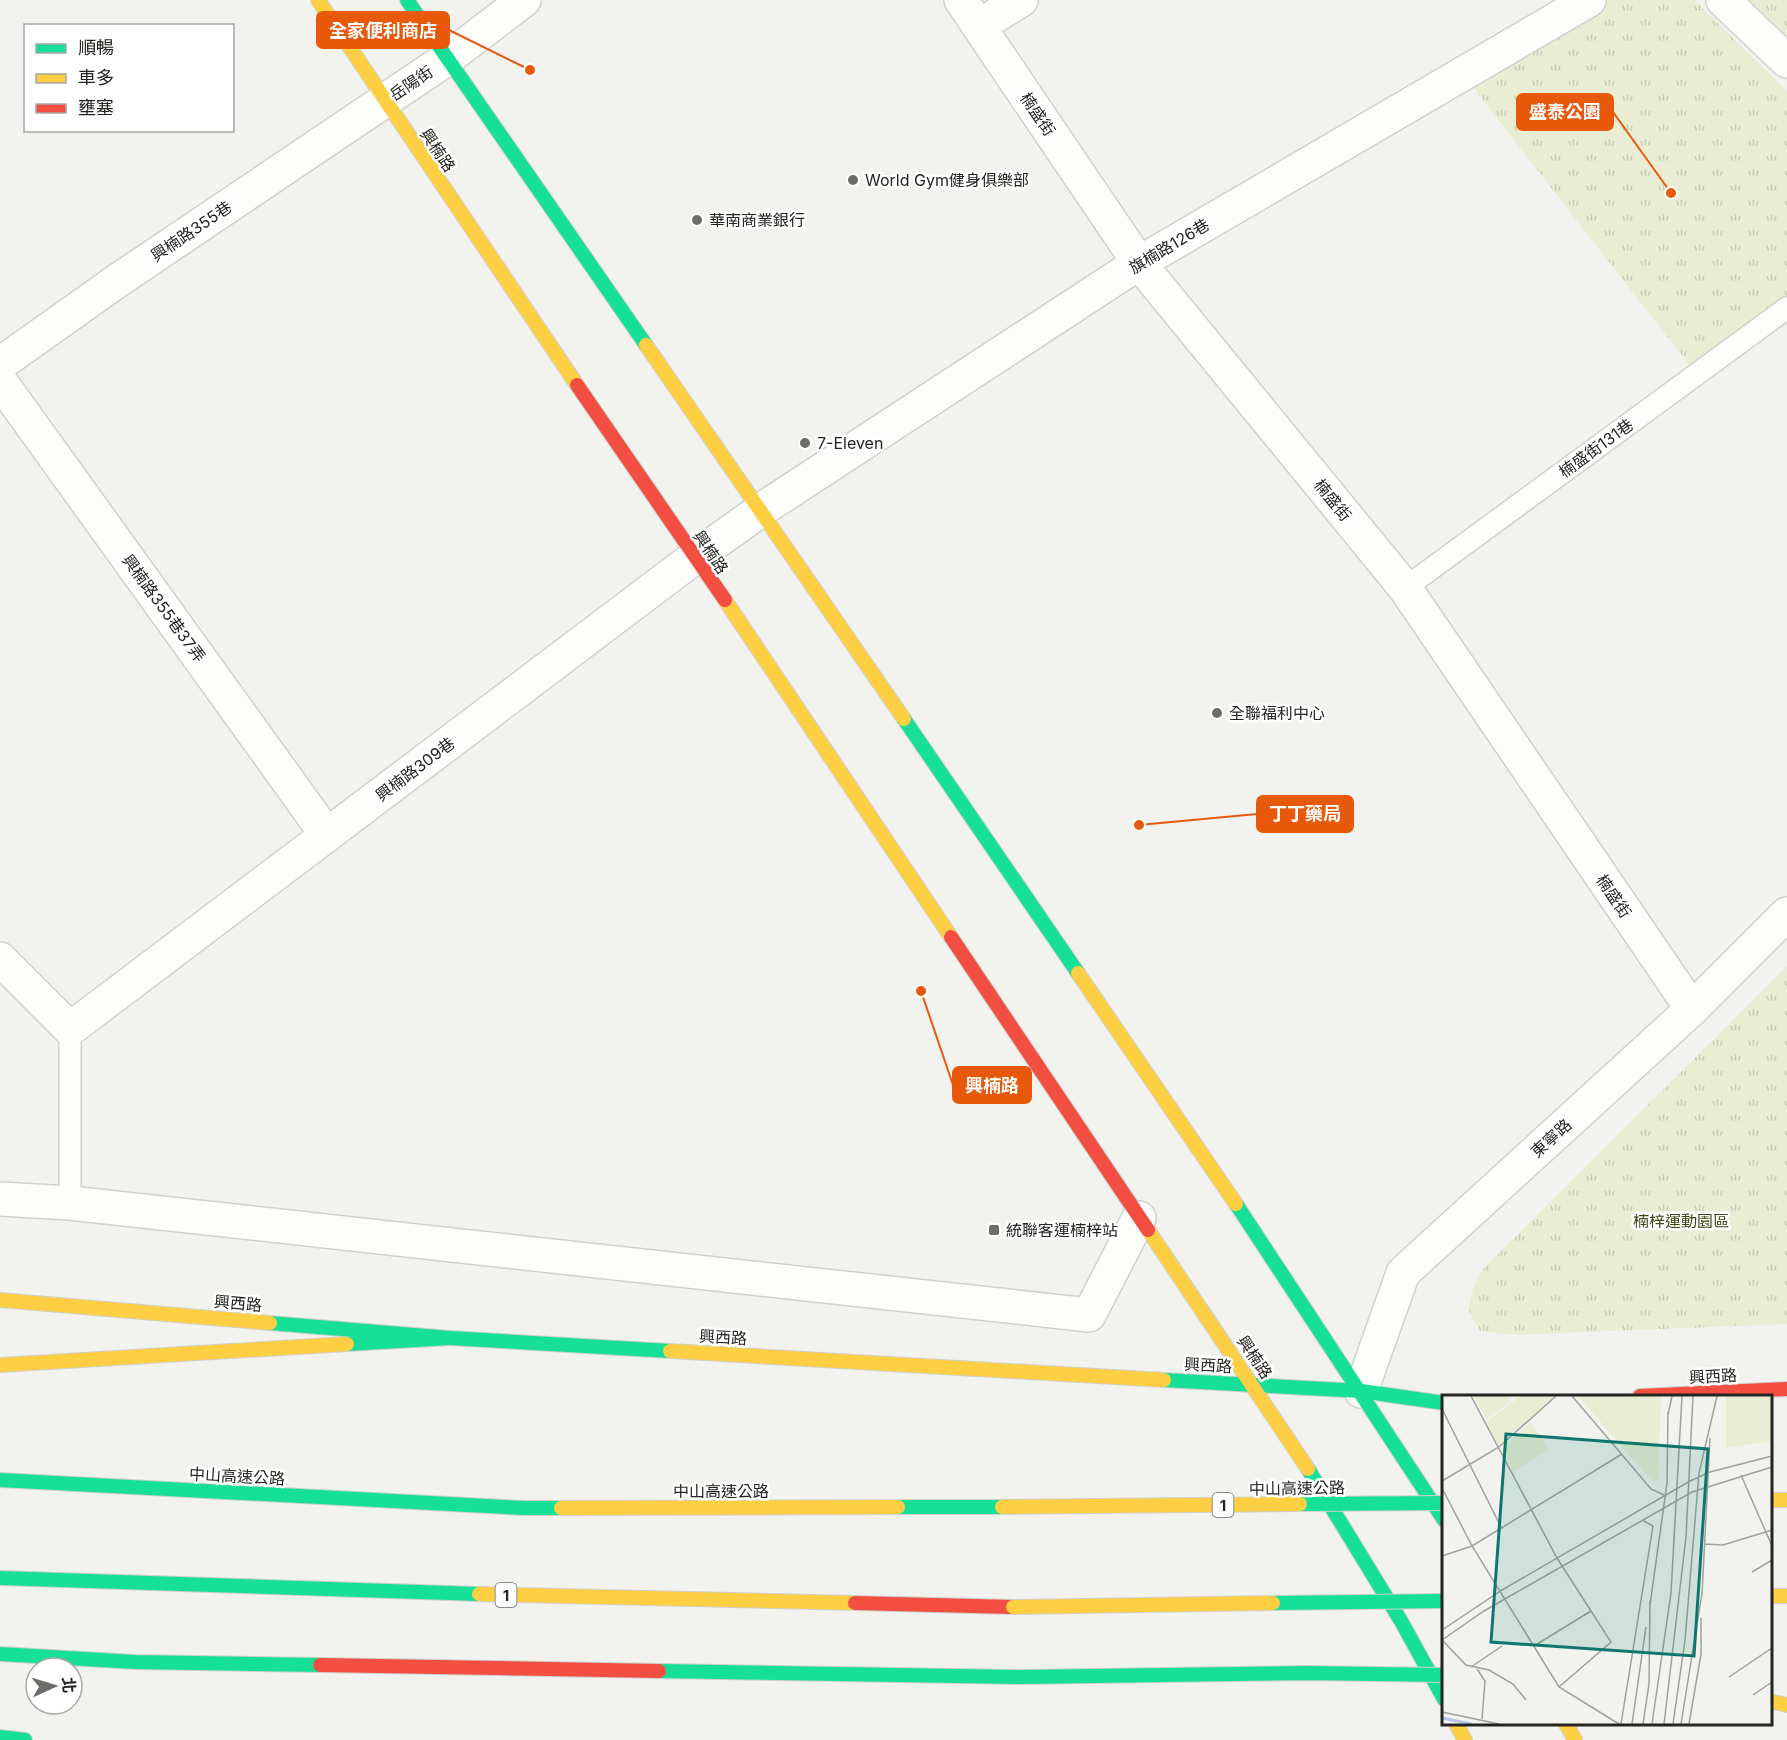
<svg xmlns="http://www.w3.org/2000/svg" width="1787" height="1740" font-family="Inter,'Noto Sans TC',sans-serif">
	<defs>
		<pattern id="grass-tufts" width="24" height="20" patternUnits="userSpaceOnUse" patternTransform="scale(1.5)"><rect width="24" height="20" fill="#e9edd4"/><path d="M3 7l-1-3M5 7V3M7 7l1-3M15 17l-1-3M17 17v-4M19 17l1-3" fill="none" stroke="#c8cbb6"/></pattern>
	</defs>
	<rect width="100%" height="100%" fill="#f2f3ee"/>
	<g fill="url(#grass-tufts)">
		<path d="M1607 0H1694L1787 91V295L1690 366 1468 81Z"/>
		<path d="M1724 0H1787V59Z"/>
		<path d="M1787 966V1324L1511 1335 1480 1331 1468 1310 1474 1286 1484 1268Z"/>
	</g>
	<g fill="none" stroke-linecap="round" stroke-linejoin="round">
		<g stroke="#d0d0cc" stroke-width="24">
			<g id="lane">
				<path d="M1405 588 1787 308"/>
				<path d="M70 1029V1203"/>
			</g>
		</g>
		<g stroke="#d0d0cc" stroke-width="36">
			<g id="street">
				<path d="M961 0 1139 263 1405 588 1692 1009"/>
				<path d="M1723 0 1787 61"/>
				<path d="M979 26 1021 0"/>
				<path d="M0 364 117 281 448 58 524 0"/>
				<path d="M0 381 327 835"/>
				<path d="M0 959 70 1029 695 557 761 510 1139 263 1589 0"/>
				<path d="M0 1199 70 1203 1089 1315 1139 1218"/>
				<path d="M1361 1391 1403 1273 1692 1009 1787 914"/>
			</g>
		</g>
		<g stroke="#d0d0cc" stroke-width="16">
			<g id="fast">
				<path d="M407 0 646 345"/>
				<path d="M904 719 1078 973"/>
				<path d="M1236 1204 1444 1520"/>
				<path d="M270 1323 450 1338 670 1351"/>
				<path d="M347 1344 450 1338"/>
				<path d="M1164 1380 1361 1391 1444 1403"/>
				<path d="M1308 1469 1401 1621 1444 1699"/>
				<path d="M0 1480 524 1508H561"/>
				<path d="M898 1507H1002"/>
				<path d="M0 1578 479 1594"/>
				<path d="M0 1654 135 1662 320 1665"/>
				<path d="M659 1671 1020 1677"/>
				<path d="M0 1737 25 1740"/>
			</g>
		</g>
		<g stroke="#d0d0cc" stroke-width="16">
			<g id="slow">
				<path d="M318 0 577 385"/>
				<path d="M646 345 904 719"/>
				<path d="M725 600 951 937"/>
				<path d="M1078 973 1236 1204"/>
				<path d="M1148 1230 1308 1469"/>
				<path d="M0 1300 270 1323"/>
				<path d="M670 1351 1164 1380"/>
				<path d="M0 1365 347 1344"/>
				<path d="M1770 1500H1787"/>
				<path d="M561 1508 898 1507"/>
				<path d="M479 1594 855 1603"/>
				<path d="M1770 1596H1787"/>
				<path d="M1770 1701 1787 1705"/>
				<path d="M1456 1724 1465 1740"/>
				<path d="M1566 1724 1575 1740"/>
			</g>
		</g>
		<g stroke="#d0d0cc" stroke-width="16">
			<g id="jam">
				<path d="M577 385 725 600"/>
				<path d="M951 937 1148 1230"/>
				<path d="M1640 1396 1787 1389"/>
				<path d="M855 1603 1013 1607"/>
				<path d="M320 1665 659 1671"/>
			</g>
		</g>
		<use href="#lane" stroke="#fdfdfc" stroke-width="21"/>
		<use href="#street" stroke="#fdfdfc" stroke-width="33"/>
		<use href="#fast" stroke="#16e098" stroke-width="14"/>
		<use href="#slow" stroke="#ffcf43" stroke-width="14"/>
		<use href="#jam" stroke="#f24e42" stroke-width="14"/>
		<g stroke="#d0d0cc" stroke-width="16" stroke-linecap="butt">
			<g id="fast-bridge">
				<path d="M1300 1504 1444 1503"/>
				<path d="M1273 1603 1444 1601"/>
				<path d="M1020 1677 1307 1673 1444 1675"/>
			</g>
		</g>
		<g stroke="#d0d0cc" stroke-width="16" stroke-linecap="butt">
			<g id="slow-bridge">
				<path d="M1002 1507 1300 1504"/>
				<path d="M1013 1607 1273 1603"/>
			</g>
		</g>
		<use href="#fast-bridge" stroke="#16e098" stroke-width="14"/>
		<use href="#slow-bridge" stroke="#ffcf43" stroke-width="14"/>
	</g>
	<g fill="#6c6c69" stroke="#fff" stroke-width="2">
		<circle cx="853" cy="180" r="6"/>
		<circle cx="697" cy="220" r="6"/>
		<circle cx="805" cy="443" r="6"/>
		<circle cx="1217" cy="713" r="6"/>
		<rect x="988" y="1224" width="12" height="12" rx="3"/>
	</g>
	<g text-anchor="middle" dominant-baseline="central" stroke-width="5" stroke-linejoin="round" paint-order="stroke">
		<g fill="#fff" stroke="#666664" stroke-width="1.5">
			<rect x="1212.5" y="1493" width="21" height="24" rx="4.5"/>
			<rect x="495.5" y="1583" width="21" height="24" rx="4.5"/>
		</g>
		<g font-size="15" font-weight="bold" fill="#242421">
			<text x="1223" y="1505">1</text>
			<text x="506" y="1595">1</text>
		</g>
		<g font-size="16" fill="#242421" stroke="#fff">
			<text transform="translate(411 83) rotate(-34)">岳陽街</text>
			<text transform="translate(1038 114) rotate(56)">楠盛街</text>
			<text transform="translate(438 150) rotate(56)">興楠路</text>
			<text transform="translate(191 231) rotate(-34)">興楠路355巷</text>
			<text transform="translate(1169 246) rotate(-31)">旗楠路126巷</text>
			<text transform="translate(1596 448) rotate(-36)">楠盛街131巷</text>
			<text transform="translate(1333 500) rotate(51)">楠盛街</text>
			<text transform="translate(711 552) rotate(56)">興楠路</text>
			<text transform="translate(164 608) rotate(54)">興楠路355巷37弄</text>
			<text transform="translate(415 769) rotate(-37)">興楠路309巷</text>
			<text transform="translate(1614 896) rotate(56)">楠盛街</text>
			<text transform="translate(1551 1138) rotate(-42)">東寧路</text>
			<text transform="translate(238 1303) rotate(5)">興西路</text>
			<text transform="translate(723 1337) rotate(3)">興西路</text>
			<text transform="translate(1255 1357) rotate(56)">興楠路</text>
			<text transform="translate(1208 1365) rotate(3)">興西路</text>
			<text transform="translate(1713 1376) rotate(-3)">興西路</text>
			<text transform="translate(237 1476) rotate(3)">中山高速公路</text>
			<text transform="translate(1297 1488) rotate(-1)">中山高速公路</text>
			<text x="721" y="1491">中山高速公路</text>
		</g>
		<g font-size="16" fill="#242421" stroke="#fff" text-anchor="start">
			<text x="865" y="180">World Gym健身俱樂部</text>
			<text x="709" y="220">華南商業銀行</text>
			<text x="817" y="443">7-Eleven</text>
			<text x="1229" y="713">全聯福利中心</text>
			<text x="1006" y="1230">統聯客運楠梓站</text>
		</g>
		<g font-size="16" fill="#424718" stroke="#fff">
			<text x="1681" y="1221">楠梓運動園區</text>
		</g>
	</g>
	<g transform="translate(1442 1395)">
		<rect width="330" height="330" fill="#f2f3ee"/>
		<path d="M79 1H113L57 52 44 27ZM136 1H219L216 86 209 85ZM284 1H330V46L284 53ZM89 27 106 54 71 77 59 54Z" fill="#e9edd4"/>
		<path d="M31 1H65L69 6 45 24Z" fill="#e9edd4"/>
		<path fill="none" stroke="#b4c5ea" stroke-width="3" d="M0 323 29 329"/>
		<path fill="none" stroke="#a0a09c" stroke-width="1.5" d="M29 1 115 163 169 247 117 292M130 1 209 94 222 100M0 14 60 134M226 20 230 1M299 80 330 151M0 86 57 52 114 1M0 93 30 151 117 292 177 329M263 149 281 150 330 135M0 161 30 151 180 59M310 177 330 165M260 200 268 43M208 210 225 88 226 17M0 235 60 195 248 86 268 77 330 61M0 245 42 216 250 97 330 72M0 245 24 270 47 275 71 289 84 305M92 251 149 216M29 272 60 251M35 274 43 286 40 324M287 282 330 253M311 300 330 287M0 317 57 329M179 329 211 131 200 125M190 329 204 232M201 329 207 289 208 206M210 329 229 198 240 1M222 329 244 142 251 1M231 329 243 245 257 78 275 1M239 329 260 198M247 329 259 259V223"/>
		<path fill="#0f766e" fill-opacity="0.15" stroke="#0f766e" stroke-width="3" d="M64 39 266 54 252 261 49 247Z"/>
		<rect width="330" height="330" fill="none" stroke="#242421" stroke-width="3"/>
	</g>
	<path fill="none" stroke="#e8590c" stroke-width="2" d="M530 70L449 30M1671 193L1613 112M1139 825L1257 814M921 991L953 1085"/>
	<g fill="#e8590c" stroke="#fff" stroke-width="2">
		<circle cx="530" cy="70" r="6"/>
		<circle cx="1671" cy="193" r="6"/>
		<circle cx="1139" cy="825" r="6"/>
		<circle cx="921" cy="991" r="6"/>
	</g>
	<g fill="#e8590c" stroke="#e8590c" stroke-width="2">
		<rect x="317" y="12" width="132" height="36" rx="6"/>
		<rect x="1517" y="94" width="96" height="36" rx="6"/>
		<rect x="1257" y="796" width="96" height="36" rx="6"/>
		<rect x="953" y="1067" width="78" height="36" rx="6"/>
	</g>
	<g font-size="18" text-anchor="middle" font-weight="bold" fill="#fff">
		<text x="383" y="37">全家便利商店</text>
		<text x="1565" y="118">盛泰公園</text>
		<text x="1305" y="820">丁丁藥局</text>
		<text x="992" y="1092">興楠路</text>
	</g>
	<rect x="24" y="24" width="210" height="108" fill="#ffffff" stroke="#a7a7a6" stroke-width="1.5"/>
	<rect x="36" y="44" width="30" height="9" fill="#16e098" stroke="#a7a7a6" stroke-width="1.5"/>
	<text x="78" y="54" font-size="18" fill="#242421">順暢</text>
	<rect x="36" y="74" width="30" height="9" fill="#ffcf43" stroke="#a7a7a6" stroke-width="1.5"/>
	<text x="78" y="84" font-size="18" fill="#242421">車多</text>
	<rect x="36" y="104" width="30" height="9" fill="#f24e42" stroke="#a7a7a6" stroke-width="1.5"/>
	<text x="78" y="114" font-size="18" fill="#242421">壅塞</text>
	<g transform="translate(54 1686) rotate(86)"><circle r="28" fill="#ffffff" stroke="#a7a7a6" stroke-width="1.5"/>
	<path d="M0-4.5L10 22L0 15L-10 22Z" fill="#6c6c69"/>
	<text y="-9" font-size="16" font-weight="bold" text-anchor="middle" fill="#242421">北</text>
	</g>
</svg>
